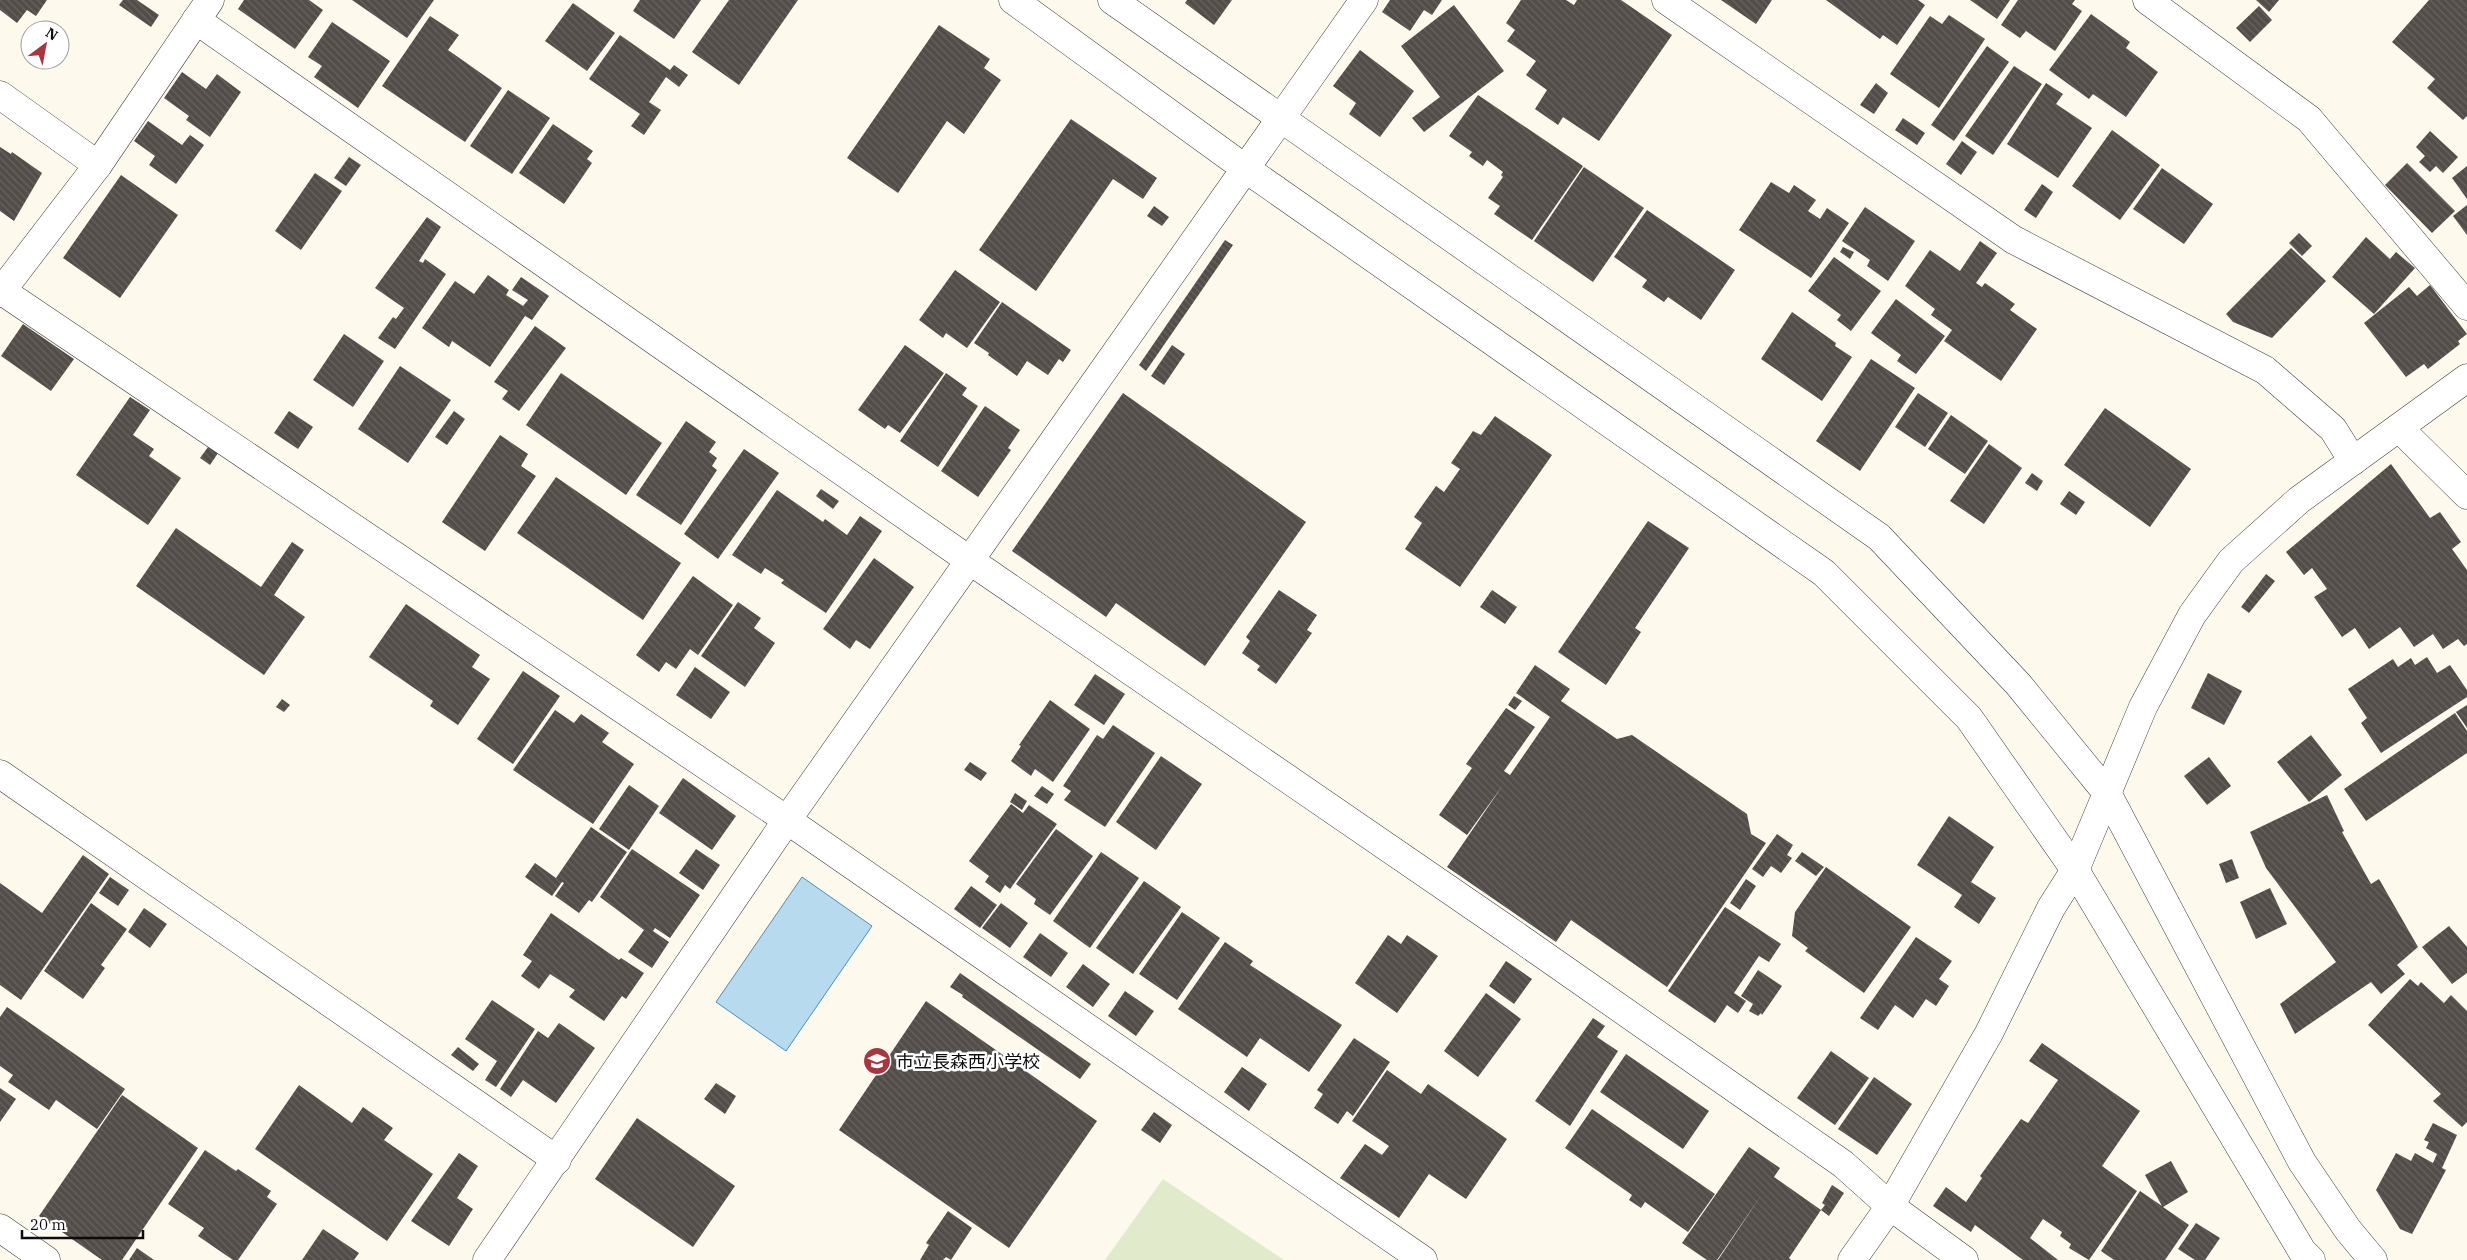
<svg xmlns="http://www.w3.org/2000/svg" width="2467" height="1260" font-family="'IBM Plex Serif','Noto Sans JP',serif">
	<defs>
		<pattern id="building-back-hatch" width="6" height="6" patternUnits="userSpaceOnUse" patternTransform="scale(1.25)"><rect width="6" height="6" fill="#534d4a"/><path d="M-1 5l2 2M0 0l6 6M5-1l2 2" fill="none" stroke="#676260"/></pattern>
	</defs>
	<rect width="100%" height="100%" fill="#fdf9ed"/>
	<path fill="#e1ebcc" d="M1163 1179 1284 1260H1105Z"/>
	<path fill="#b8daee" stroke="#498fbb" d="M802 877 872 926 786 1051 716 1002Z"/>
	<g fill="url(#building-back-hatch)">
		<path d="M0 0H47L36 16 27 10 17 23 0 10Z"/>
		<path d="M123 0H137L159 15 151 27 119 5Z"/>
		<path d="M244 0H309L323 10 295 49 238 9Z"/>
		<path d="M352 0H434L407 38Z"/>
		<path d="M640 0H701L674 39 633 11Z"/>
		<path d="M729 0H798L739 85 692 52Z"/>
		<path d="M1187 0H1232L1214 25 1185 3Z"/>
		<path d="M1390 0H1442L1432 15 1424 10 1410 31 1382 12Z"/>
		<path d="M1521 0H1566L1574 5 1577 0H1621L1672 35 1599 141 1563 117 1558 125 1535 109 1547 90 1526 75 1536 61 1507 41 1515 30 1506 23Z"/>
		<path d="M1721 0H1772L1756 24Z"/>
		<path d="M1826 0H1918L1925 5 1897 45 1883 35 1880 39Z"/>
		<path d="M1970 0H2010L1997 19Z"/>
		<path d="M2018 0H2075L2072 4 2082 11 2055 51 2026 31 2020 38 2001 25Z"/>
		<path d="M2256 0H2279L2269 12Z"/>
		<path d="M2429 0H2467V116L2463 120 2427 88 2435 79 2392 42Z"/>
		<path d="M573 3 615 33 587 71 545 41Z"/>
		<path d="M1454 5 1504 71 1424 132 1412 118 1440 97 1401 46Z"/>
		<path d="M2259 6 2272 20 2250 42 2236 28Z"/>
		<path d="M2091 14 2130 42 2126 48 2158 72 2126 117 2093 94 2089 99 2049 70Z"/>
		<path d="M1949 15 1985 39 1939 108 1890 74 1930 16 1942 24Z"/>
		<path d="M430 16 459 35 448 50 502 88 465 142 382 86Z"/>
		<path d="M332 22 390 61 358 108 314 77 322 66 308 57Z"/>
		<path d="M939 25 990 59 984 68 1001 80 964 134 947 121 898 193 847 158Z"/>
		<path d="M620 35 670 70 674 65 688 75 679 87 666 77 649 102 661 110 644 135 631 126 640 114 589 79Z"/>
		<path d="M1987 46 2009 62 1954 141 1931 125Z"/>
		<path d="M1360 50 1414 91 1380 137 1349 114 1356 103 1333 86Z"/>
		<path d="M2014 66 2042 84 1993 155 1965 136Z"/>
		<path d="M182 72 206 89 217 74 241 92 210 137 186 120 189 116 164 98Z"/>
		<path d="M1876 83 1888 93 1874 114 1860 105Z"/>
		<path d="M2046 83 2063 94 2056 104 2092 128 2058 178 2007 144Z"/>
		<path d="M508 90 550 118 512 174 470 146Z"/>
		<path d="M1478 95 1583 166 1532 240 1494 214 1500 206 1488 198 1503 177 1501 175 1503 172 1487 160 1483 166 1469 156 1472 152 1449 136Z"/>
		<path d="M1903 118 1925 133 1917 145 1895 130Z"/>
		<path d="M1071 119 1157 178 1143 199 1113 179 1036 291 979 250Z"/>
		<path d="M148 121 182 145 190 135 204 145 176 184 149 165 155 156 134 141Z"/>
		<path d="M553 124 593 151 587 159 592 163 564 204 519 173Z"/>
		<path d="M2112 130 2160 165 2120 220 2072 186Z"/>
		<path d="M2430 131 2458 157 2443 173 2436 166 2430 172 2419 162 2425 156 2416 147Z"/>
		<path d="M1962 141 1977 152 1961 175 1946 164Z"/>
		<path d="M0 147 11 154 12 152 42 173 14 221 0 211Z"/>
		<path d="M349 157 361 165 346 186 334 178Z"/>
		<path d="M2407 163 2455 211 2432 233 2385 185Z"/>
		<path d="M2467 166V199L2452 178Z"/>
		<path d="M1584 167 1644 208 1593 282 1534 241Z"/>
		<path d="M2162 168 2213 204 2184 244 2133 209Z"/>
		<path d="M315 173 342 191 301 250 275 231Z"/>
		<path d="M121 175 178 215 120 298 63 258Z"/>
		<path d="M1771 182 1789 193 1794 185 1816 200 1808 211 1820 219 1827 208 1849 223 1811 278 1739 230Z"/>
		<path d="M2042 184 2053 192 2036 218 2024 210Z"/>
		<path d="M2467 205V235L2453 216Z"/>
		<path d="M1154 206 1169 217 1162 226 1147 216Z"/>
		<path d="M1865 207 1915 241 1888 281 1867 266 1870 260 1842 241Z"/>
		<path d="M1647 210 1735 270 1701 320 1668 297 1664 302 1642 287 1647 280 1614 257Z"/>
		<path d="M427 217 441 227 419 261 423 263 425 259 446 274 395 349 378 338 393 317 396 319 404 308 375 288Z"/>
		<path d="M2299 233 2312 246 2302 256 2289 243Z"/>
		<path d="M2366 237 2390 259 2396 252 2415 268 2374 314 2332 277Z"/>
		<path d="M1225 240 1233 245 1146 371 1139 365Z"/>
		<path d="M1980 241 1997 253 1976 283 1982 287 1985 283 2015 304 2010 310 2037 329 2001 381 1944 341 1952 330 1931 315 1935 309 1905 286 1930 250 1960 271Z"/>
		<path d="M1843 247 1854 252 1850 259 1840 252Z"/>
		<path d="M2291 248 2326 281 2272 338 2233 322 2226 314Z"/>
		<path d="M1834 257 1881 291 1851 331 1837 320 1841 315 1808 291Z"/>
		<path d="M955 270 1000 302 967 348 946 333 943 338 919 320Z"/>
		<path d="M488 275 509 290 506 295 523 306 528 300 512 290 521 277 549 296 532 320 525 316 490 367 452 341 449 347 422 328 455 281 474 294Z"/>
		<path d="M2430 285 2467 334 2458 341 2460 344 2428 369 2424 364 2406 377 2364 323 2409 287 2417 296Z"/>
		<path d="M1896 299 1945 336 1916 374 1897 361 1901 355 1871 333Z"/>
		<path d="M1002 302 1071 350 1063 362 1059 359 1048 375 1027 361 1017 376 988 355 989 353 974 343Z"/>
		<path d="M1792 312 1836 343 1835 346 1852 357 1822 401 1761 359Z"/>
		<path d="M23 324 74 359 51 391 1 356Z"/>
		<path d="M535 326 566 348 519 411 502 399 508 391 494 382Z"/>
		<path d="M344 334 384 361 353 407 313 380Z"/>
		<path d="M905 345 944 373 900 433 888 425 885 429 858 410Z"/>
		<path d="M1172 345 1185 354 1164 385 1151 376Z"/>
		<path d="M1871 359 1915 388 1860 471 1816 441Z"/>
		<path d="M400 366 451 400 408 463 358 429Z"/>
		<path d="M561 373 662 443 626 495 526 425Z"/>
		<path d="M946 373 967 388 962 395 978 406 938 467 900 441Z"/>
		<path d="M1123 393 1306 522 1205 666 1116 603 1106 617 1012 551Z"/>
		<path d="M1918 393 1948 413 1925 447 1895 427Z"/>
		<path d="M130 397 150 410 133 435 154 449 149 456 181 478 148 525 76 475Z"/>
		<path d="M985 406 1020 430 1008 448 1011 450 978 497 941 471Z"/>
		<path d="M2105 408 2191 469 2150 527 2064 465Z"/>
		<path d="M289 411 313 427 298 449 274 433Z"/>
		<path d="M454 411 465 419 447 445 435 437Z"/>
		<path d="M1951 415 1988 441 1965 474 1928 449Z"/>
		<path d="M1495 416 1552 455 1460 587 1405 549 1422 523 1414 517 1436 486 1444 492 1460 469 1451 463 1473 431 1481 435Z"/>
		<path d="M686 421 716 442 709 452 717 458 712 466 717 470 681 525 636 495Z"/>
		<path d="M500 435 528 454 521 466 536 476 485 551 442 522Z"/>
		<path d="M211 443 220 450 210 465 200 458Z"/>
		<path d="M1989 444 2022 468 1984 524 1950 501Z"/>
		<path d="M744 449 779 473 718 559 684 534Z"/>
		<path d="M2391 464 2430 518 2440 512 2461 542 2452 549 2467 570V644L2464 646 2458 639 2443 649 2433 634 2414 647 2400 627 2369 649 2355 628 2342 637 2314 597 2327 589 2312 568 2304 575 2286 552Z"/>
		<path d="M2032 473 2043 481 2037 491 2025 483Z"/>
		<path d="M556 477 681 563 643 620 517 533Z"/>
		<path d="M821 489 839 501 833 509 816 496Z"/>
		<path d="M777 490 823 522 825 519 847 535 860 516 882 531 826 613 781 583 784 580 765 568 761 574 732 555Z"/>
		<path d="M2069 491 2085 502 2076 515 2060 504Z"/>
		<path d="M1648 521 1689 548 1635 628 1641 632 1606 685 1558 652Z"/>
		<path d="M176 528 261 587 292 542 304 550 274 595 305 617 264 675 136 586Z"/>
		<path d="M874 558 914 587 870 649 856 640 850 649 823 629Z"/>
		<path d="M2266 574 2275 581 2249 613 2241 607Z"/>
		<path d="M693 576 733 605 698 655 690 649 676 669 666 662 659 672 636 655Z"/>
		<path d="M1279 590 1317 615 1307 630 1312 633 1276 684 1257 670 1260 666 1242 653 1250 641 1246 637Z"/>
		<path d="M1492 590 1517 607 1505 624 1480 607Z"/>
		<path d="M738 602 761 618 754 628 775 643 745 687 701 656Z"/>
		<path d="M406 604 480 655 472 667 490 679 458 725 430 706 433 701 369 657Z"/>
		<path d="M2427 657 2437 673 2450 665 2467 690V697L2381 753 2361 723 2367 718 2348 689 2393 659 2398 667 2411 658 2415 665Z"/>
		<path d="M1535 665 1570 689 1561 701 1617 739 1632 735 1747 814 1751 834 1766 843 1667 987 1571 920 1556 942 1447 867 1503 785 1467 835 1439 815 1472 768 1466 764 1506 708 1535 727 1504 771 1510 775 1550 717 1516 693Z"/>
		<path d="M695 667 730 692 711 719 676 695Z"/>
		<path d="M523 671 560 696 513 764 477 739Z"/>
		<path d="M2208 673 2242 691 2224 725 2191 708Z"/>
		<path d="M1095 674 1125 694 1104 725 1074 705Z"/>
		<path d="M1514 696 1522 701 1515 710 1508 705Z"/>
		<path d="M282 699 290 705 284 712 276 707Z"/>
		<path d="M1050 700 1090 729 1053 782 1035 769 1031 776 1011 761 1021 746 1019 745Z"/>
		<path d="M2467 705V728L2456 712Z"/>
		<path d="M555 710 574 723 581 714 609 733 602 742 634 764 593 824 513 770Z"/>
		<path d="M2455 713 2467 731V753L2366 821 2344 789Z"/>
		<path d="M1113 725 1155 753 1105 827 1064 800 1071 791 1063 786 1097 735 1103 739Z"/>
		<path d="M2311 735 2342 775 2309 802 2277 762Z"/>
		<path d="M1161 756 1202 784 1156 850 1116 822Z"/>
		<path d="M2209 757 2231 786 2207 805 2184 776Z"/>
		<path d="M970 762 987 773 981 781 964 770Z"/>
		<path d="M683 778 736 816 712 850 659 813Z"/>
		<path d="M629 785 659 806 629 850 599 829Z"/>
		<path d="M1042 786 1054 794 1047 804 1034 796Z"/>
		<path d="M1015 793 1027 801 1022 810 1010 802Z"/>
		<path d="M2327 795 2344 831 2342 832 2371 884 2379 879 2418 947 2397 965 2405 974 2381 994 2371 982 2295 1034 2280 1004 2336 962 2266 868 2250 832Z"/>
		<path d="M1011 804 1023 813 1029 805 1057 824 1010 889 1005 885 1000 893 985 882 989 876 969 861Z"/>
		<path d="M1949 816 1994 847 1971 882 1996 898 1979 924 1954 907 1962 895 1917 865Z"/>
		<path d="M591 827 627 852 592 902 589 900 579 913 555 896 564 883 562 882 552 896 525 877 535 863 556 878Z"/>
		<path d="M1056 829 1093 856 1050 915 1034 904 1036 899 1016 884Z"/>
		<path d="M1777 834 1793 845 1787 855 1792 858 1781 873 1771 866 1763 877 1752 869Z"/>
		<path d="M632 849 700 895 670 938 655 928 653 931 669 942 652 968 628 952 644 930 600 897Z"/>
		<path d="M696 849 720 865 703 890 679 873Z"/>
		<path d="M1101 852 1139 878 1090 948 1053 921Z"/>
		<path d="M1802 852 1824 867 1816 876 1795 861Z"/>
		<path d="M83 855 109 874 21 1000 0 985V883L42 913Z"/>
		<path d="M2232 859 2239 878 2226 883 2219 864Z"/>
		<path d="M1826 867 1911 927 1864 993 1805 951 1808 948 1792 936 1795 912Z"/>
		<path d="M110 877 129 890 118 906 99 893Z"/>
		<path d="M1746 879 1756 886 1740 910 1730 903Z"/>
		<path d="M1144 881 1181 907 1133 974 1096 948Z"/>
		<path d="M971 886 997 905 980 928 954 909Z"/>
		<path d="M2270 888 2287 924 2256 939 2240 902Z"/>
		<path d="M91 903 127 929 101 965 105 968 83 999 44 971Z"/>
		<path d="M1001 903 1028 923 1010 948 982 928Z"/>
		<path d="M1725 907 1781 944 1769 962 1759 956 1734 993 1746 1001 1738 1013 1727 1005 1715 1023 1668 991Z"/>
		<path d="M144 908 167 924 150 948 128 932Z"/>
		<path d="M1182 912 1220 938 1177 1000 1139 974Z"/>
		<path d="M551 913 619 960 621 958 644 973 626 999 622 996 604 1021 569 997 575 990 550 974 539 989 521 976 532 961 523 955Z"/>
		<path d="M2449 926 2467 947V973L2452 984 2422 947Z"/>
		<path d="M1040 933 1068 953 1051 977 1023 957Z"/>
		<path d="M1388 935 1401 944 1407 935 1438 956 1397 1013 1355 983Z"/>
		<path d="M1916 937 1952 961 1939 979 1949 986 1936 1006 1926 999 1913 1018 1895 1005 1878 1030 1860 1018Z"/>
		<path d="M1225 942 1253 961 1250 965 1342 1025 1309 1072 1260 1038 1247 1057 1178 1009Z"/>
		<path d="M1506 961 1532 979 1514 1004 1489 986Z"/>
		<path d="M1083 964 1110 984 1093 1007 1066 987Z"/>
		<path d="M1758 970 1782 986 1762 1015 1761 1013 1758 1016 1749 1011 1753 1004 1741 996Z"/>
		<path d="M960 973 1091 1064 1080 1079 962 997 963 995 950 987Z"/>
		<path d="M2410 979 2418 986 2421 982 2444 1003 2451 995 2467 1011V1122L2462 1127 2433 1101 2441 1094 2368 1025Z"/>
		<path d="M1125 991 1154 1011 1136 1036 1108 1016Z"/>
		<path d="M1486 993 1521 1019 1478 1077 1444 1051Z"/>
		<path d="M492 1000 535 1029 496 1087 485 1080 497 1061 465 1039Z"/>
		<path d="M926 1001 1097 1121 1009 1248 839 1130Z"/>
		<path d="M7 1007 125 1089 97 1129 56 1100 49 1110 8 1082 13 1075 0 1066V1017Z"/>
		<path d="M1593 1018 1605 1026 1597 1037 1618 1051 1570 1126 1535 1101Z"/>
		<path d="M559 1023 595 1048 556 1103 523 1080 511 1097 500 1089 538 1031 548 1038Z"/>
		<path d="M1354 1038 1390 1062 1353 1116 1347 1111 1338 1124 1314 1108 1323 1094 1317 1090Z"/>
		<path d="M2042 1043 2140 1111 2102 1166 2137 1191 2089 1260 2069 1248 2071 1244 2060 1236 2062 1232 2043 1219 2030 1238 2058 1260H2023L1975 1225 1971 1232 1933 1206 1946 1187 1966 1202 1982 1178 1980 1176 2021 1119 2028 1123 2058 1080 2029 1061Z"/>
		<path d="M458 1047 479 1064 473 1071 451 1055Z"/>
		<path d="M1831 1051 1869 1078 1835 1125 1797 1098Z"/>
		<path d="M1626 1054 1709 1111 1683 1149 1600 1092Z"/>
		<path d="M1242 1067 1267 1084 1249 1111 1224 1092Z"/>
		<path d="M1387 1070 1421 1094 1428 1084 1507 1139 1466 1199 1429 1174 1399 1218 1340 1178 1365 1144 1382 1155 1389 1146 1352 1121Z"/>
		<path d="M1874 1077 1912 1104 1877 1155 1838 1129Z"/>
		<path d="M716 1083 736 1096 725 1114 704 1099Z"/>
		<path d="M299 1085 352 1123 363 1107 393 1128 384 1140 433 1174 387 1241 255 1149Z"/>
		<path d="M0 1088 16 1099 0 1122Z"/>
		<path d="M122 1095 198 1148 122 1260H102L39 1216Z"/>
		<path d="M1592 1109 1715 1194 1688 1232 1645 1202 1641 1208 1629 1200 1632 1195 1565 1148Z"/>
		<path d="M1154 1112 1172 1125 1160 1143 1141 1130Z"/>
		<path d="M637 1118 735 1186 693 1247 595 1179Z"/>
		<path d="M2433 1123 2457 1135 2442 1168 2446 1170 2412 1234 2400 1229 2376 1190 2396 1153 2411 1161 2415 1153 2433 1163 2437 1154 2426 1148 2429 1142 2424 1140Z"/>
		<path d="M1749 1147 1780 1168 1774 1177 1821 1210 1825 1205 1822 1203 1832 1185 1844 1193 1829 1216 1821 1210 1789 1258 1791 1260H1718L1762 1194 1717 1260H1707L1682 1243Z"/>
		<path d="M205 1150 236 1171 238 1169 271 1191 267 1197 277 1204 238 1260H233L198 1236 204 1228 168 1204Z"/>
		<path d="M459 1153 478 1166 457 1198 473 1209 449 1246 411 1221Z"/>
		<path d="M2171 1161 2188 1192 2163 1207 2189 1225 2165 1260H2114L2101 1251 2140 1191 2162 1206 2145 1175Z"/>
		<path d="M948 1211 972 1228 951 1260 946 1257 943 1260H920L929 1245 926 1243Z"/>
		<path d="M2196 1223 2220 1238 2205 1260H2195L2178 1249Z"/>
		<path d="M323 1229 359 1253 354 1260H302Z"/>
		<path d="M137 1248 154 1260H129Z"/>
	</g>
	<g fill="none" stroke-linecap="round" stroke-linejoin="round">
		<g stroke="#3f3f3f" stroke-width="29">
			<g id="minor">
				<path d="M1013 0 1246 169 1824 573 1969 718 2075 870 2302 1251 2311 1260"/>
				<path d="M1112 0 1879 537 2018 684 2107 793 2302 1162 2348 1230 2373 1260"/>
				<path d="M1666 0 2014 240 2265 370 2333 429 2353 461"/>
				<path d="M2147 0 2309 119 2467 306"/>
				<path d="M196 20 969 560 1505 928 1843 1164 1890 1206 1964 1260"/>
				<path d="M0 95 98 165"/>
				<path d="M2 291 787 820 1423 1260"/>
				<path d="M0 293 98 165 210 0"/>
				<path d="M2399 428 2467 495"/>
				<path d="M0 774 557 1160"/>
				<path d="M0 1228 46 1260"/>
				<path d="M487 1260 787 820 1364 0"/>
				<path d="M1852 1260 1890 1206 1989 1033 2051 908 2075 870 2143 707 2192 615 2231 561 2299 500 2467 378"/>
			</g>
		</g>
		<use href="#minor" stroke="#fff" stroke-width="28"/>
	</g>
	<defs>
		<g id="school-disc" transform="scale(1.4375)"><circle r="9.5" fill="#a9363e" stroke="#fff"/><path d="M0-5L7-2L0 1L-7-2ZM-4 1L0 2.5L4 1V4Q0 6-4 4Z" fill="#fff"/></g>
	</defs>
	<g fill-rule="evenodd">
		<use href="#school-disc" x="877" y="1061"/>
	</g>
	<g text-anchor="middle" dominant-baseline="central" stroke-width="5" stroke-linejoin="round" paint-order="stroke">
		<g font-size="18" fill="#0c0c0c" stroke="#fff" text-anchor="start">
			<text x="896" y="1061">市立長森西小学校</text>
		</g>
	</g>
	<g transform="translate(45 45) rotate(32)"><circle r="24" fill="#ffffff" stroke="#9e9e9e"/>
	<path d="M0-4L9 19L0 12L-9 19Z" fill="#a9363e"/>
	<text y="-8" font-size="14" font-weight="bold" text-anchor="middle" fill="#0c0c0c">N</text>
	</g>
	<path d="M22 1230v8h121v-8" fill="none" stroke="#0c0c0c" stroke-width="2.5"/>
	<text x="30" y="1230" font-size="15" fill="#0c0c0c" stroke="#ffffff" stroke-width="4" paint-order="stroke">20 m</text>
</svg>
